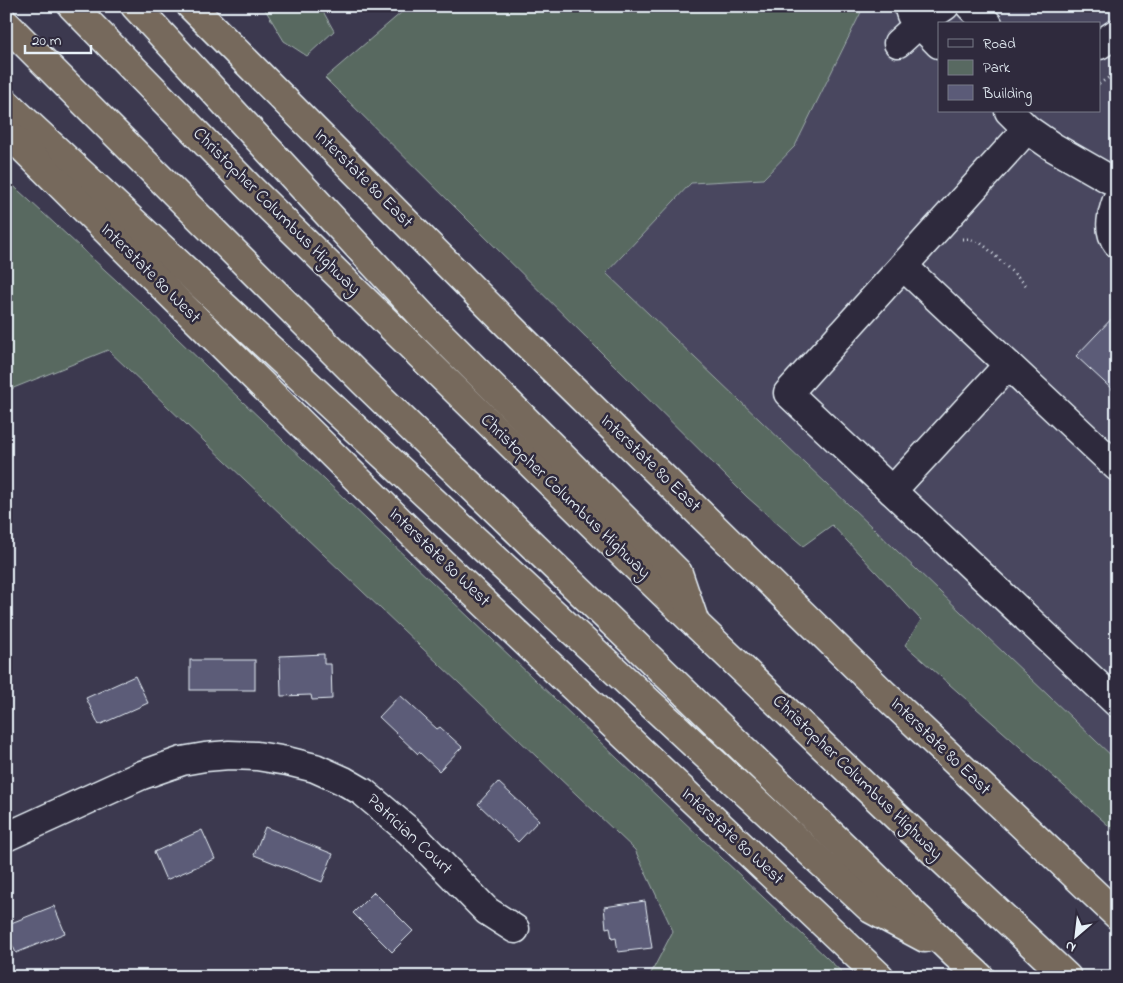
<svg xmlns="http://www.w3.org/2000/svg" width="1123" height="983" font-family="'Indie Flower',sans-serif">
	<rect width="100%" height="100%" fill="#3c394f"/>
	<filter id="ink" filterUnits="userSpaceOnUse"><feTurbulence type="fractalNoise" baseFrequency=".02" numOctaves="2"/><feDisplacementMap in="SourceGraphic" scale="10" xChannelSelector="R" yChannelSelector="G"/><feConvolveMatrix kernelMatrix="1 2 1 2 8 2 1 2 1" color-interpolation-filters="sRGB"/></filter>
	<g filter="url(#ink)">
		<path fill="#48465e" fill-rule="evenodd" d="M864 6H1117V761L606 273 691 183 764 179 795 146ZM939 24H1099V111H939Z"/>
		<g fill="#586961" stroke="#a0adac">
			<path d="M263 6H320L334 31 307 56 284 41Z"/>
			<path d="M409 6H864L795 146 763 179 691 183 606 273 1117 761V833L905 645 921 620 832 525 803 546 747 497 325 78Z"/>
			<path d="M6 179 142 304 242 401 847 977H649L673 931 635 850 108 350 6 391Z"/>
		</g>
		<g fill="#5b5b78" stroke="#e8f1f8">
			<path d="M1117 313V394L1076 356Z"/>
			<path d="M324 654V664H331L332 699 312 700 311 695 281 696 280 656Z"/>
			<rect x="190" y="660" width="65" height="30"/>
			<path d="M135 676 148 703 99 725 86 698Z"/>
			<path d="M400 695 437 729 440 727 462 747 439 771 419 752 418 754 379 717Z"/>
			<path d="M498 782 539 820 518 842 478 804Z"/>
			<path d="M265 827 333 854 322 882 254 855Z"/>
			<path d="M202 830 215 859 166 880 154 852Z"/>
			<path d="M374 892 413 931 392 952 353 913Z"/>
			<path d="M645 901 652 948 618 952 616 938 612 939 610 927 606 928 604 907Z"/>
			<path d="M54 906 65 933 16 953 6 931V925Z"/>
		</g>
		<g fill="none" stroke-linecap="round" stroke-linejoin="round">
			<g stroke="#e8f1f8" stroke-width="31">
				<g id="minor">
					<path d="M908 6 911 15 939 44"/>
					<path d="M970 6 988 24"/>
					<path d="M898 43 919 24 945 6"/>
					<path d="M1099 45 1117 33"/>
					<path d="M1009 111 1027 129 1053 147 1109 179 1117 181"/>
					<path d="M1027 129 788 393 1117 703"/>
					<path d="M1117 200C1112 214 1107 230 1117 243"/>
					<path d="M903 266 1117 467"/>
					<path d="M892 491 1008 365"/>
					<path d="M6 837 142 775 182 761 205 757 229 755 257 756 287 761 315 768 344 781 363 792 409 831 487 911 515 929"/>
				</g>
			</g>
			<g stroke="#e8f1f8" stroke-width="31">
				<g id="highway">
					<path d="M72 6 250 188 629 560 898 818 1067 977"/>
					<path d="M135 6 427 321 678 573 694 620"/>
					<path d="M191 6 519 336 881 691 1117 915"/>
					<path d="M6 24 364 382 955 954 980 977"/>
					<path d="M6 103 871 909 925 938"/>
					<path d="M6 131 441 562 880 977"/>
				</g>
			</g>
			<g stroke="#e8f1f8" stroke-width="3" stroke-dasharray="1 4" stroke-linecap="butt">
				<path d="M1099 84 1117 72"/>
				<path d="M962 239H968L979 242 987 248 1028 287"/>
			</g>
			<use href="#minor" stroke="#2f2a3d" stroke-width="28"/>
			<use href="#highway" stroke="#76695c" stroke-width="28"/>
		</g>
	</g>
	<g text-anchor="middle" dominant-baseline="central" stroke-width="5" stroke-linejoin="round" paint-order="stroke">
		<g font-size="18" fill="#e8f1f8" stroke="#2f2a3d">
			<text transform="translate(363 179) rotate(45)">Interstate 80 East</text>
			<text transform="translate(276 212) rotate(45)">Christopher Columbus Highway</text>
			<text transform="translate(150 274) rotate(45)">Interstate 80 West</text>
			<text transform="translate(650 464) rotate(44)">Interstate 80 East</text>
			<text transform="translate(565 497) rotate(44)">Christopher Columbus Highway</text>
			<text transform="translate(439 558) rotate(44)">Interstate 80 West</text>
			<text transform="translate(940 747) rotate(44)">Interstate 80 East</text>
			<text transform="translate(857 778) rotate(44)">Christopher Columbus Highway</text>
			<text transform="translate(409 835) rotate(43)">Patrician Court</text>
			<text transform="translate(732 837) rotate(43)">Interstate 80 West</text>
		</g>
	</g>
	<rect width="1123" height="983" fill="none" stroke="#2f2a3d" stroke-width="25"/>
	<rect x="12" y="12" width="1098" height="958" fill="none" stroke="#e8f1f8" stroke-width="2" filter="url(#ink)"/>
	<rect x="938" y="22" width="162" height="90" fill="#2f2a3d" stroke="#797a88"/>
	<rect x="948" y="39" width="25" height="8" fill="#2f2a3d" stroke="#797a88"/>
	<text x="983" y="48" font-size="15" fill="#e8f1f8">Road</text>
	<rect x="948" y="60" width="25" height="15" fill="#586961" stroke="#797a88"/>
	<text x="983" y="72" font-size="15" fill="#e8f1f8">Park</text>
	<rect x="948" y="85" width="25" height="15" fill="#5b5b78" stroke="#797a88"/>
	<text x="983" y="98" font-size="15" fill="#e8f1f8">Building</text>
	<g transform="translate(1076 936) rotate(208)" stroke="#2f2a3d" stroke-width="4" paint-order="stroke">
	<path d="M0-4L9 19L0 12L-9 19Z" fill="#e8f1f8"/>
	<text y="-8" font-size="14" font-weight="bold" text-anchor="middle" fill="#e8f1f8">N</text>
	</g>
	<path d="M25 45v8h66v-8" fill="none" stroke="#e8f1f8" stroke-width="2.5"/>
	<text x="32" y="45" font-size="15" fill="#e8f1f8" stroke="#2f2a3d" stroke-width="4" paint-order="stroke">20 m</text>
</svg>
